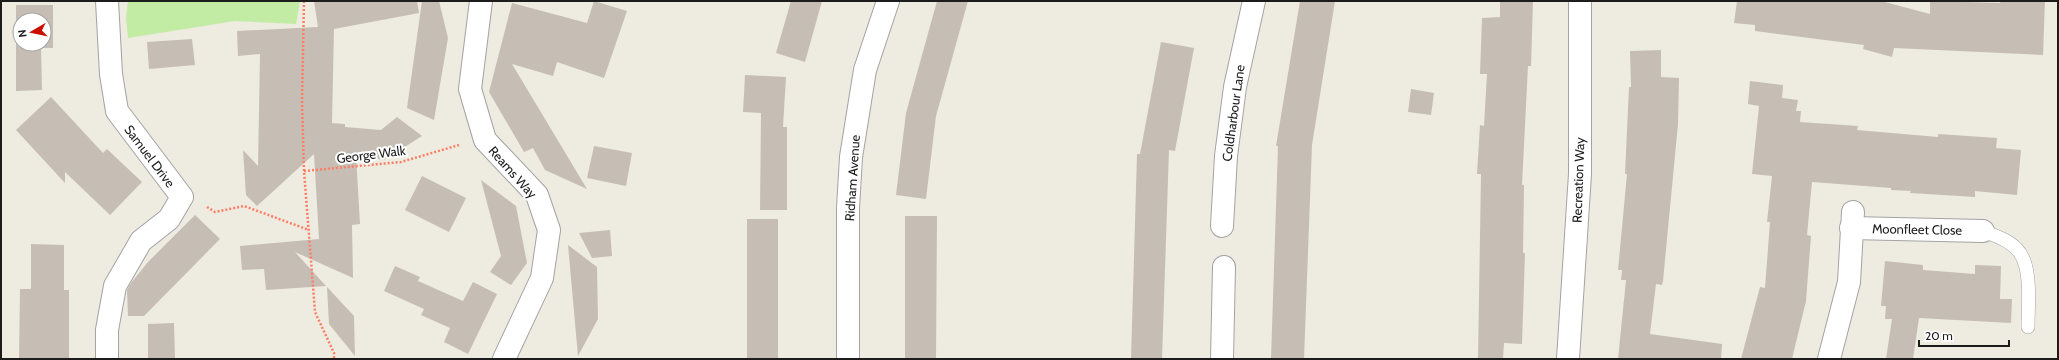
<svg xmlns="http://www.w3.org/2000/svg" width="2059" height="360" font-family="Cabin,sans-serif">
	<rect width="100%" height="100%" fill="#eeebe1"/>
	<path fill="#c2eca3" d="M128 1H300L296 24 235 21 128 38 126 17Z"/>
	<g fill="#c6beb4" fill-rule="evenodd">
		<path d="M314 1H417L419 13 334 29 332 123 345 124V127L381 130 397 117 422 136 384 160 356 155 360 224 352 225 353 278 295 252 326 286 266 290 264 269 242 270 240 246 319 239 314 154 257 206 246 195 243 150 258 166 260 54 238 56 237 31 318 27Z"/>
		<path d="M422 1H439L448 38 434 120 407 108Z"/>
		<path d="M594 1 627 11 604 78 557 62 553 76 512 64 587 189 545 170 533 148 524 152 489 92 512 3 587 23Z"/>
		<path d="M791 1H822L805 62 776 53Z"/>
		<path d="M937 1H968L936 116 926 199 896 195 906 113Z"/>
		<path d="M1300 1H1335L1312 145 1304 359H1271L1278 146H1276Z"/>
		<path d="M1500 1H1533L1531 66H1528L1522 185H1524L1523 253H1525L1522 344 1504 343 1503 359H1478L1481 174H1477L1480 125 1484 126 1487 74H1480L1482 18 1500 17Z"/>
		<path d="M1737 1H1881L1930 14V1L2000 3 2001 1H2045L2043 55 1894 48 1892 57 1863 49 1864 45 1755 31V25L1734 23Z"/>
		<path d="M16 5H53V48H41L42 90 16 91ZM20 20H44V44H20Z"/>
		<path d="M192 39 195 65 149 69 147 42Z"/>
		<path d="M1161 42 1194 48 1175 151 1169 150 1162 359H1131L1137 154H1140Z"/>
		<path d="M1661 50V77L1679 78 1678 124 1663 281 1662 285 1656 284 1650 334 1722 344 1721 359H1618L1626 280H1621L1622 270H1618L1627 174H1625L1629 87H1631L1630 51Z"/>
		<path d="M745 75 786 77 783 127H787V210H760L761 113 743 112Z"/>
		<path d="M1750 81 1783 85 1782 98 1798 100 1796 111H1801L1800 122 1858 126 1857 130 1938 137V134L1997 138 1996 148 2021 150 2017 195 1975 191V197L1910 193 1911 191 1891 190V188L1812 182 1807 235 1811 236 1806 301 1792 359H1741L1760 287 1765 288 1770 222H1767L1772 176 1752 174 1759 106 1748 104Z"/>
		<path d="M1411 89 1434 93 1431 115 1408 112Z"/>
		<path d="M51 97 103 153 107 149 142 182 110 215 65 172V183L16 130Z"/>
		<path d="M594 146 632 153 626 186 587 178Z"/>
		<path d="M422 176 466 198 449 232 405 210Z"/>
		<path d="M481 180 516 206 527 263 511 285 490 272 501 256Z"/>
		<path d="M195 215 220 239 144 316H128L127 290 131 283 148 262Z"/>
		<path d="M905 216H937L936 359H905Z"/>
		<rect x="747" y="219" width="31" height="140"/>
		<path d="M610 230 612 256 592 258 579 233Z"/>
		<path d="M31 244 64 245V290H69V359H19L20 289H31Z"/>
		<path d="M568 245 597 267 598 319 578 356Z"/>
		<path d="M1885 261 1923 265V270L1975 274V265L2001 266 2000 299H2012L2011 323 1919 318 1913 359H1886L1892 319H1885L1886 306H1881Z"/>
		<path d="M395 266 420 277 418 281 463 301 473 282 497 294 468 354 444 342 450 328 421 315 424 309 384 291Z"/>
		<path d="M327 287 354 316 355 356 329 324Z"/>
		<path d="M174 323 175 359H148V324Z"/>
	</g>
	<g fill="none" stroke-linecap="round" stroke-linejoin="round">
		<g stroke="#a3a3a3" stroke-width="14">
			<path id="lane" d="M1983 231C1996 236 2012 241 2020 253 2032 270 2028 307 2028 327"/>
		</g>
		<g stroke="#a3a3a3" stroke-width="24">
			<g id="street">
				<path d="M481 1 470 89 485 140 537 195 549 230 542 278 504 359"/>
				<path d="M1222 226 1226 156 1235 87 1254 1"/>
				<path d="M1851 228 1983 231"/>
				<path d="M107 359V330L115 286 141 241 169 219 182 197 117 111 111 74 107 1"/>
				<path d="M848 359V208L851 157 865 70 888 1"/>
				<path d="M1222 359 1224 267"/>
				<path d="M1568 359 1580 174V1"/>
				<path d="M1829 359 1849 282 1853 212"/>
			</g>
		</g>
		<g stroke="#ff7d62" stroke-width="2.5" stroke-dasharray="2 2" stroke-linecap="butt">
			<path d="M304 1 302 102 304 171 315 312 334 353V359"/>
			<path d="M304 171 401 162 459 145"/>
			<path d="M207 207 215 212 244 206 309 230"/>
		</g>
		<use href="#lane" stroke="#fff" stroke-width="13"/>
		<use href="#street" stroke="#fff" stroke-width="22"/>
	</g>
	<g text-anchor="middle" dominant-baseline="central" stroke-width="4" stroke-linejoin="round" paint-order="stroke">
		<g font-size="13" fill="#1c1c1c" stroke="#fff">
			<text transform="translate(1233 113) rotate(-82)">Coldharbour Lane</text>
			<text transform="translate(371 154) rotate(-7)">George Walk</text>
			<text transform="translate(150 156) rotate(53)">Samuel Drive</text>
			<text transform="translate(513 172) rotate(48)">Reams Way</text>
			<text transform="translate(852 178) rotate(-86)">Ridham Avenue</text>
			<text transform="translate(1578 180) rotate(-88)">Recreation Way</text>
			<text transform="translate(1917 229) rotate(1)">Moonfleet Close</text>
		</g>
	</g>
	<rect width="2059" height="360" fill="none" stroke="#1c1c1c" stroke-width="4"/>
	<g transform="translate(32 32) rotate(261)"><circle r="19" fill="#ffffff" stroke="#a4a4a4"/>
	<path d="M0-3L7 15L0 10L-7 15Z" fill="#c90f00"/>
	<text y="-6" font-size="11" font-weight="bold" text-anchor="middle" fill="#1c1c1c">N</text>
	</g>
	<path d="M1919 340v6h90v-6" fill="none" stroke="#1c1c1c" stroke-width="2"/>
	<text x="1925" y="340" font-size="12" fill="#1c1c1c" stroke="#ffffff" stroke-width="3" paint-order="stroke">20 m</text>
</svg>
